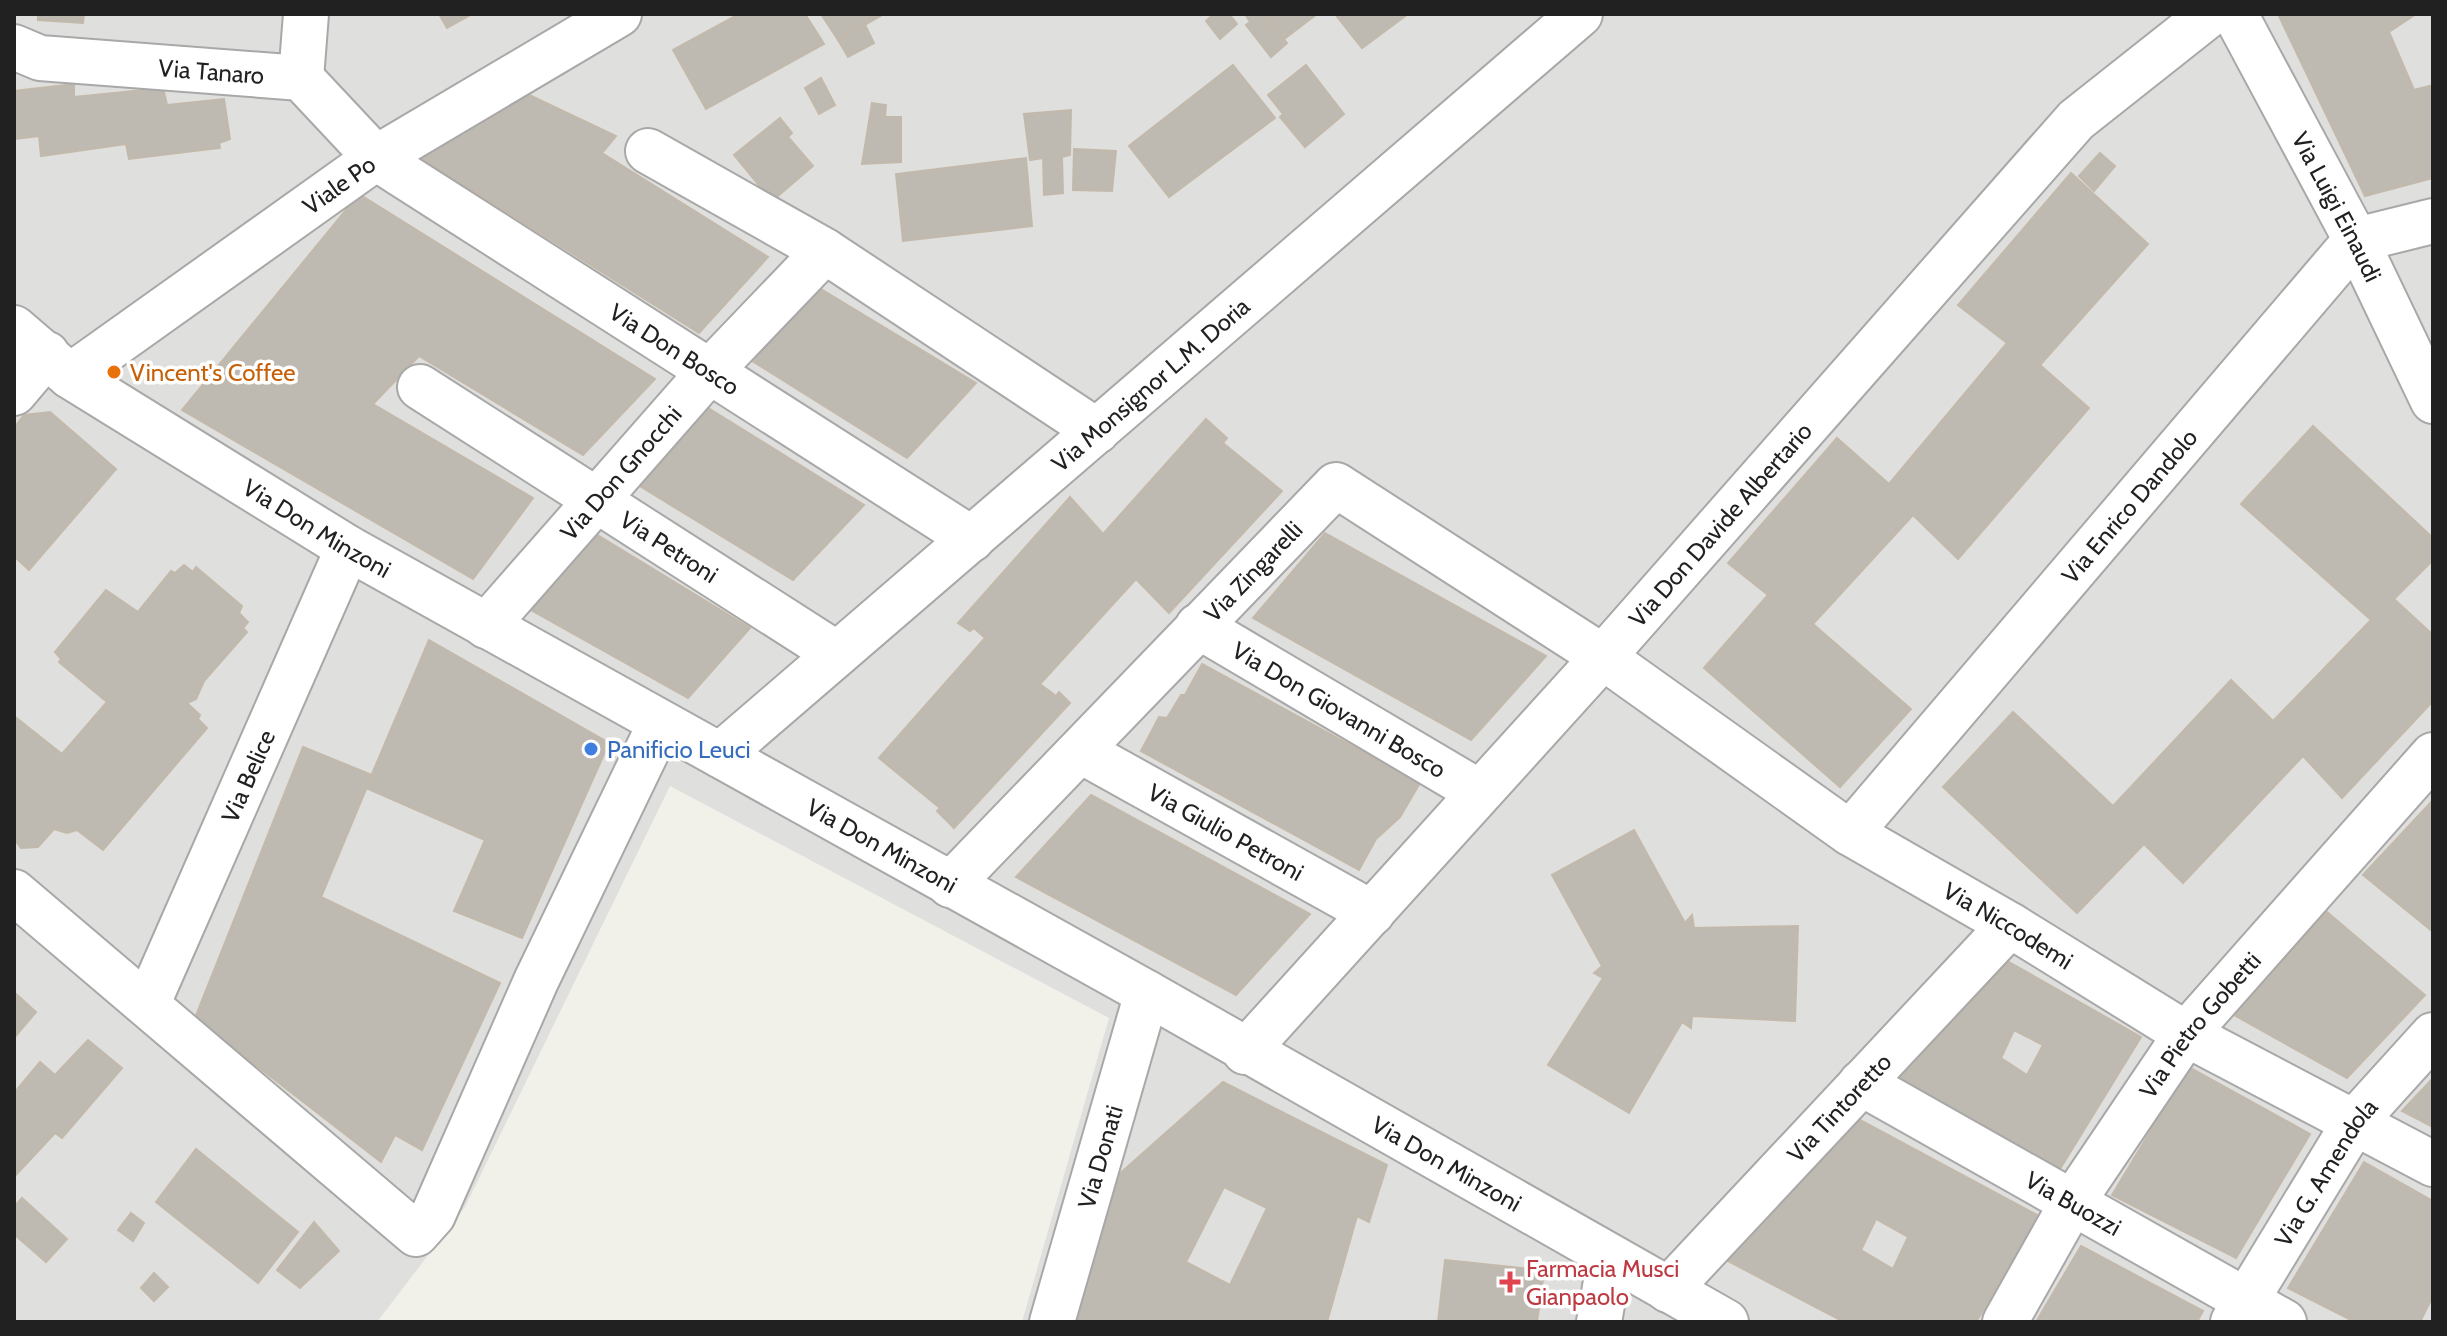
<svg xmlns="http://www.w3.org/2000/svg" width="2447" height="1336" font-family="Cabin,sans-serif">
	<rect width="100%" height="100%" fill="#f1f0e9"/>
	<path fill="#dfdfde" d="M14 14H2433V1322H1022L1109 1018 670 786 465 1207 377 1322H14Z"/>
	<g fill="#beb9b1" stroke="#c3b9ab" stroke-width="2" fill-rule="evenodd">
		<path d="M38 14H84L83 23 38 20Z"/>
		<path d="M439 14H472L447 28Z"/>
		<path d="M739 14H805L824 44 706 109 673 50Z"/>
		<path d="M821 14H884L838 40Z"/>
		<path d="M1214 14H1229L1237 24 1220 39 1206 21Z"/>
		<path d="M1245 14H1264L1287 43 1271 57 1246 25 1250 22Z"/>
		<path d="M1264 14H1317L1284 39Z"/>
		<path d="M1335 14H1408L1362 48Z"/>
		<path d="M2278 14H2416L2389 32 2414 90 2433 85V178L2365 196Z"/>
		<path d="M865 25 874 43 848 57 838 40Z"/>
		<path d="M1233 65 1275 118 1169 197 1129 146Z"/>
		<path d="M1306 65 1344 114 1305 147 1280 117 1283 114 1268 95Z"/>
		<path d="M821 78 835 105 819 114 805 88Z"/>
		<path d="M74 84V97L163 88 167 105 224 99 230 139 219 143 220 148 129 159 126 144 41 156 39 136 14 139V91Z"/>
		<path d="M525 93 616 136 602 153 768 257 699 333 417 156Z"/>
		<path d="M872 103 886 105 885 117H901V162L862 164Z"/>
		<path d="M1071 110 1070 155 1062 157 1063 193 1044 195 1043 158 1030 160 1024 114Z"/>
		<path d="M780 118 792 133 788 137 813 166 772 201 734 155Z"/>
		<path d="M1074 149 1116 151 1112 191 1073 190Z"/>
		<path d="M2100 153 2115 166 2094 191 2079 176Z"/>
		<path d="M1026 158 1032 226 903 241 896 174Z"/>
		<path d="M2071 173 2148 244 2040 365 2089 408 1958 559 1913 515 1813 624 1911 709 1840 787 1704 668 1768 595 1728 563 1837 438 1889 484 2007 343 1958 305Z"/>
		<path d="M359 194 655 379 583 455 419 356 373 404 533 498 473 579 182 410Z"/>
		<path d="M816 286 976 383 907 458 749 359Z"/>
		<path d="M705 406 864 505 793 580 635 483Z"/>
		<path d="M50 412 116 469 29 570 14 556V428L24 415Z"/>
		<path d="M1206 419 1227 438 1223 443 1282 491 1169 613 1136 579 1040 684 1056 696 1059 692 1070 703 954 828 937 811 940 808 879 758 985 638 974 628 970 631 958 623 1070 497 1103 534Z"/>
		<path d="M2313 426 2433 538V560L2394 599 2433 635V701L2342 798 2303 756 2183 883 2144 844 2077 913 1943 787 2013 712 2113 806 2231 680 2273 721 2371 620 2241 504Z"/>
		<path d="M591 531 750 628 688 698 522 605Z"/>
		<path d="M1325 533 1546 656 1471 740 1253 618Z"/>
		<path d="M184 565 193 572 196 567 242 606 239 613 248 622 243 628 247 632 204 681 196 699 187 703 200 715 198 719 207 728 103 850 77 830 67 833 54 829 38 847 21 848 14 839V716L62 754 107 702 59 662 61 659 55 652 106 590 138 612 171 571 175 573Z"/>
		<path d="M429 640 609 743 522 938 454 911 485 840 366 788Z"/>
		<path d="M1202 664 1420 783 1400 817 1376 839 1359 870 1141 751 1159 717 1167 718 1181 695H1185Z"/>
		<path d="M303 747 372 775 321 897 500 983 422 1150 395 1135 381 1162 195 1018Z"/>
		<path d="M1091 795 1310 914 1236 995 1016 877Z"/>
		<path d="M2433 800V932L2363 875Z"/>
		<path d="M1634 830 1685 923 1692 915 1694 928 1798 926 1795 1021 1692 1016 1691 1028 1682 1022 1629 1113 1548 1065 1603 978 1594 973 1602 966 1552 875Z"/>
		<path d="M2327 912 2425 995 2347 1078 2234 1015Z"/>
		<path d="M2009 962 2141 1037 2060 1169 1894 1082ZM2014 1030 2043 1045 2027 1075 2001 1058Z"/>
		<path d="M14 992 36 1012 14 1038Z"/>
		<path d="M88 1040 122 1068 62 1138 55 1133 14 1177V1093L40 1062 55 1075Z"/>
		<path d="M2189 1067 2310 1134 2236 1258 2112 1195Z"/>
		<path d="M2433 1078V1127L2402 1111Z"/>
		<path d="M1223 1082 1387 1165 1369 1222 1357 1216 1327 1322H1067L1108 1184ZM1224 1187 1267 1208 1230 1285 1186 1262Z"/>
		<path d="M1860 1120 2039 1216 1976 1322H1844L1726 1260ZM1876 1219 1908 1237 1893 1269 1861 1250Z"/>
		<path d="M196 1149 298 1232 258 1283 156 1202Z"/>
		<path d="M2364 1162 2433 1201V1296L2420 1322H2355L2288 1288Z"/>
		<path d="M22 1198 67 1239 46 1262 14 1234V1207Z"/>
		<path d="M131 1213 144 1223 133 1241 118 1230Z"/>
		<path d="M314 1222 339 1251 300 1288 277 1270Z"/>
		<path d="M2081 1246 2203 1311 2197 1322H2036Z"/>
		<path d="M1445 1260 1531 1269 1543 1279 1537 1322H1438Z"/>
		<path d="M154 1273 168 1287 154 1301 141 1288Z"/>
	</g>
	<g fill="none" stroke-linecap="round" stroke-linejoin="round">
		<g stroke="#a8a8a8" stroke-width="48">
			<g id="street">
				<path id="s1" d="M2235 14 2356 240 2433 401"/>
				<path id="s2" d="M14 47 40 58 301 78 376 158 972 539"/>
				<path d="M301 78 306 14"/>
				<path d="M648 151 825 251 1097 431"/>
				<path id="s3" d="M14 328 70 376 348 548 1147 993 1726 1322"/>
				<path id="s4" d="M70 376 376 158 619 14"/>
				<path id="s5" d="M420 387 837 654"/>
				<path d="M14 393 47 354"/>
				<path id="s6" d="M486 626 709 372 825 251"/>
				<path id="s7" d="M1198 626 1479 792"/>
				<path id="s8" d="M1081 751 1372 913"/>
				<path id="s9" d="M720 755 1580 14"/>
				<path id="s10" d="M1850 833 2356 240 2433 221"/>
				<path id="s11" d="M950 885 1336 485 1603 657 1850 833 2010 925 2186 1034 2433 1164"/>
				<path d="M14 892 416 1234 433 1215 536 981 660 724"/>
				<path id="s12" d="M148 1003 348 548"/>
				<path id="s13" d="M1245 1052 1603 657 2076 120 2210 14"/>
				<path id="s14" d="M1861 1083 2284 1322"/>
				<path id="s15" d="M1668 1290 2010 925"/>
				<path id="s16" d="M1052 1322 1147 993"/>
				<path d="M1599 1322 1610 1258"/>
				<path id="s17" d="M2005 1322 2072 1203 2186 1034 2433 755"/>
				<path id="s18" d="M2233 1322 2356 1120 2433 1035"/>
			</g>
		</g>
		<use href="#street" stroke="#fff" stroke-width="44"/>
	</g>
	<circle fill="#e8710a" stroke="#fff" stroke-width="3" cx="114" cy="372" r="8"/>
	<circle fill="#3f7fe0" stroke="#fff" stroke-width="3" cx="591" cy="749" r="8"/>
	<path fill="#e0444e" stroke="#fff" stroke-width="3" d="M1506 1270h8v8h8v8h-8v8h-8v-8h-8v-8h8z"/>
	<g text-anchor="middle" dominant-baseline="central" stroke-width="7" stroke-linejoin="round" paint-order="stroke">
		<g font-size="24" fill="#212121" stroke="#fff">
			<text stroke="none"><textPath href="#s2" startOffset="200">Via Tanaro</textPath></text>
			<text stroke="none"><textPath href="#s4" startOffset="330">Viale Po</textPath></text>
			<text stroke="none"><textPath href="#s1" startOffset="218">Via Luigi Einaudi</textPath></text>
			<text stroke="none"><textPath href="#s2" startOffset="754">Via Don Bosco</textPath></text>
			<text stroke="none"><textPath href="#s9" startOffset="568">Via Monsignor L.M. Doria</textPath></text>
			<text stroke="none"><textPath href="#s6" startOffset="204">Via Don Gnocchi</textPath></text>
			<text stroke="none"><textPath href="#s10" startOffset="430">Via Enrico Dandolo</textPath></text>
			<text stroke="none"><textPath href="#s13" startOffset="710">Via Don Davide Albertario</textPath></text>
			<text stroke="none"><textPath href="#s3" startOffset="364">Via Don Minzoni</textPath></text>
			<text stroke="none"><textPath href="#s5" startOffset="296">Via Petroni</textPath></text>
			<text stroke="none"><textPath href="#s11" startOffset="436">Via Zingarelli</textPath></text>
			<text stroke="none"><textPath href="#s7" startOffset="164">Via Don Giovanni Bosco</textPath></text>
			<text stroke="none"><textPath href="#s12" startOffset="248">Via Belice</textPath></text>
			<text stroke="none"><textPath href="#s8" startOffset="166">Via Giulio Petroni</textPath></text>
			<text stroke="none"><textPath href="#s3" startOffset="1012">Via Don Minzoni</textPath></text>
			<text stroke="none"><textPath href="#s11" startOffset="1360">Via Niccodemi</textPath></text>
			<text stroke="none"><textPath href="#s17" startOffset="356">Via Pietro Gobetti</textPath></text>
			<text stroke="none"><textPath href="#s15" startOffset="250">Via Tintoretto</textPath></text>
			<text stroke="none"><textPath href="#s16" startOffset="172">Via Donati</textPath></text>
			<text stroke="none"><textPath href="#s3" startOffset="1660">Via Don Minzoni</textPath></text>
			<text stroke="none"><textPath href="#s18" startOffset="176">Via G. Amendola</textPath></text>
			<text stroke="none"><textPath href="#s14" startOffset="244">Via Buozzi</textPath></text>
		</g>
		<g font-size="24" fill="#c56008" stroke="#fff" text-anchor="start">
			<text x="130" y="372">Vincent's Coffee</text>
		</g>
		<g font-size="24" fill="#366cbe" stroke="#fff" text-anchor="start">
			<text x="607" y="749">Panificio Leuci</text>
		</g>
		<g font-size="24" fill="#be3a42" stroke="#fff" text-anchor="start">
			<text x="1526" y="1268">Farmacia Musci<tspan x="1526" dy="28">Gianpaolo</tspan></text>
		</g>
	</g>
	<rect width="2447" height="1336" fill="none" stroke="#212121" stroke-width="32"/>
</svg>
